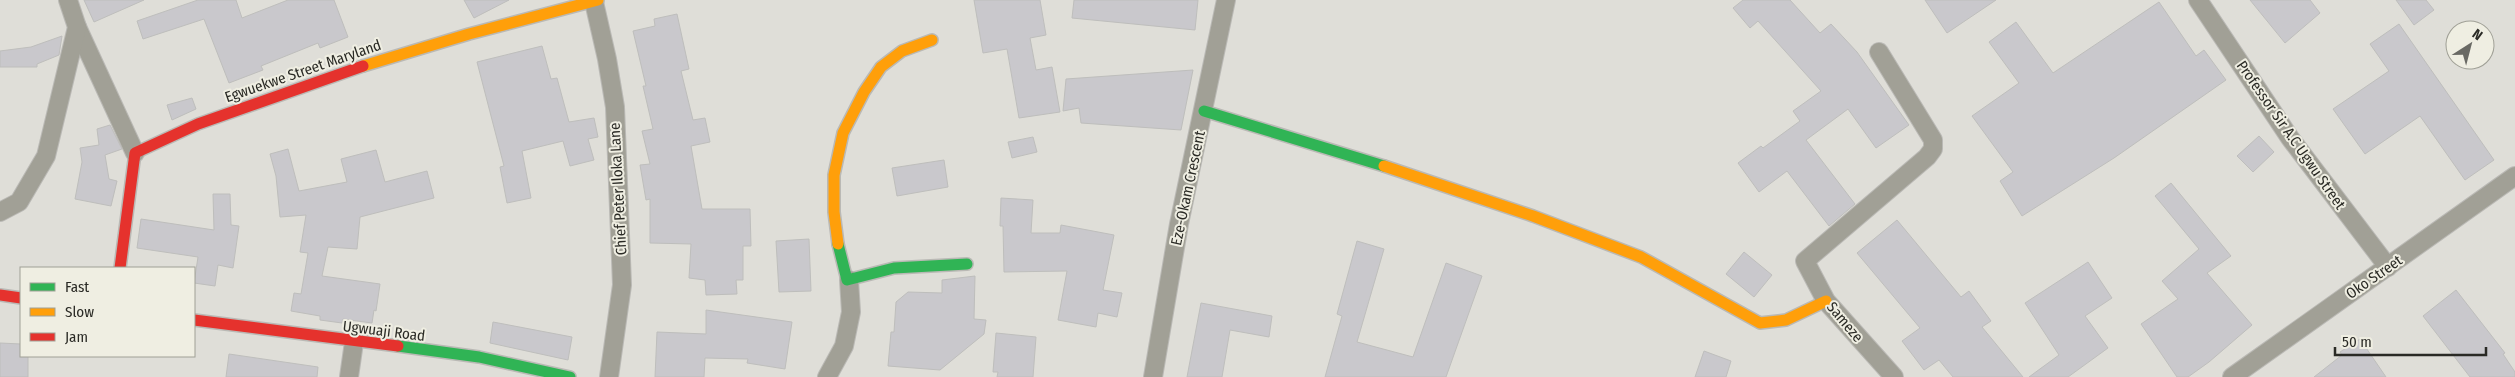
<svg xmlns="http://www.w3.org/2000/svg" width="2515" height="377" font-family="'Fira Sans Condensed',sans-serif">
	<rect width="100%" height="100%" fill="#dfded8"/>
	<g fill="#c9c8cc" stroke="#bebebc">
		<path d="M84 0H144L94 22Z"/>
		<path d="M198 0H236L242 18 288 0H334L348 37 320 48 318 43 261 66 263 70 229 83 204 19 143 39 137 21Z"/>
		<path d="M464 0H509L474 18Z"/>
		<path d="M974 0H1040L1046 35 1030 38 1036 70 1052 67 1060 112 1019 118 1007 49 983 53Z"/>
		<path d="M1074 0H1198L1195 30 1072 18Z"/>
		<path d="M1743 0H1790L1820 33 1831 24 1857 52 1909 125 1876 148 1848 109 1806 140 1855 204 1829 226 1787 171 1759 192 1738 163 1761 146 1763 148 1800 121 1793 111 1821 91 1758 21 1750 28 1733 8Z"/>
		<path d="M1925 0H1996L1947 33Z"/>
		<path d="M2250 0H2310L2320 13 2285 43Z"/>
		<path d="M2396 0H2426L2434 10 2414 25Z"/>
		<path d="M2159 2 2196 56 2204 50 2226 80 2114 158 2022 216 2000 181 2013 172 1972 116 2019 83 1989 42 2016 22 2053 73Z"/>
		<path d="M677 14 689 69 681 71 693 120 705 118 710 142 691 146 702 209H750L751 246H743V280H736L737 294 706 295 705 280 689 278 691 244 650 243V199L646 200 640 165 650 164 642 131 653 129 643 86H646L633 31 655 26 654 19Z"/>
		<path d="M2399 24 2494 160 2465 180 2420 116 2365 154 2333 109 2389 71 2370 44Z"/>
		<path d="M62 36 59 55 37 64V67H0V51L31 47Z"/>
		<path d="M542 46 551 79 557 78 569 122 594 118 598 137 588 139 594 160 570 166 563 141 522 151 531 198 507 203 500 167 504 166 477 62Z"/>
		<path d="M1193 70 1181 130 1081 123 1079 108 1063 111 1066 79Z"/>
		<path d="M192 98 196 109 172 120 167 105Z"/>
		<path d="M110 125 122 149 105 155 109 179 117 181 111 206 75 199 82 162 80 148 99 145 97 129Z"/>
		<path d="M2259 136 2274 152 2253 172 2237 156Z"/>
		<path d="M1033 137 1037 152 1012 158 1008 142Z"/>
		<path d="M288 149 299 191 347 182 341 159 376 150 385 182 427 171 434 198 360 217 357 249 328 247 322 276 380 284 376 311 374 310 372 323 343 319 342 323 320 320V316L291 311 294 293 301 294 308 253 300 252 306 215 280 217 276 176 270 154Z"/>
		<path d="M944 160 948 187 897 196 892 168Z"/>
		<path d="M2171 183 2231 256 2207 273 2252 325 2209 362 2188 377H2177L2141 324 2178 299 2162 281 2199 249 2155 196Z"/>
		<path d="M213 194H230L231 225 239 226 233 268 218 265 215 286 194 283 198 257 137 248 141 219 214 230Z"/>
		<path d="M1001 198 1033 200 1031 233H1060L1061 225 1114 235 1103 290 1122 293 1117 317 1098 313 1096 327 1058 320 1067 271 1004 272 1003 226H1000Z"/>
		<path d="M1897 220 1961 297 1969 291 1991 321 1982 327 2023 377H1953L1939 360 1924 370 1902 341 1920 328 1857 253Z"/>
		<path d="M809 239 811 291 779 292 776 241Z"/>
		<path d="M1357 241 1384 249 1357 342 1413 357 1446 263 1482 276 1446 377H1325L1342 316 1337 314Z"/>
		<path d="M1744 252 1772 275 1754 297 1726 274Z"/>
		<path d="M2088 262 2112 298 2085 316 2108 348 2068 377H2029L2059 355 2025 303Z"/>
		<path d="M975 276 974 319 986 320 984 334 940 370 888 366 891 332H894L896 302 908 292 942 293V280Z"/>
		<path d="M2456 290 2505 353 2503 354 2515 372V377H2470L2423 316Z"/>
		<path d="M1201 303 1272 316 1269 337 1230 330 1222 377H1187Z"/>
		<path d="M706 310 792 322 785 369 747 363 748 359 705 358 704 377H655L657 332 706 334Z"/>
		<path d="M493 322 572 337 568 360 490 343Z"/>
		<path d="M996 333 1036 337 1033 377H997L998 372H993Z"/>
		<path d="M2360 339 2386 377H2314L2342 355 2340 352Z"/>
		<path d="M0 343 21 344V356H28V377H0Z"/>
		<path d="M1704 351 1731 361 1726 377H1695Z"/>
		<path d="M229 354 318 367 317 377H226Z"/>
	</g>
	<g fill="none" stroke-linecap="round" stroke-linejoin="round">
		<g stroke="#bab9b5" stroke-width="20">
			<g id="street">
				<path d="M2198 0 2290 138 2388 267"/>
				<path d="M594 2 607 59 615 107 622 285 609 377"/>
				<path d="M77 27 135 153"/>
				<path d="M1879 52 1933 140V149L1927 157 1805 261 1826 301 1894 377"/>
				<path d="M0 212 19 202 46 156 77 27 68 0"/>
				<path d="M349 377 354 342"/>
				<path d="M827 377 844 346 851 312 849 280"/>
				<path d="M1153 377 1179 224 1226 0"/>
				<path d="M2232 377 2515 176"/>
			</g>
		</g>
		<g stroke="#bab9b5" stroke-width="14">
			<g id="fast">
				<path d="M1204 111 1384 166"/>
				<path d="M838 244 847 280 894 268 967 264"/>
				<path d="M398 346 479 357 570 377"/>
			</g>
		</g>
		<g stroke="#bab9b5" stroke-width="14">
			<g id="slow">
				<path d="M363 66 469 34 598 0"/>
				<path d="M1384 166 1533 216 1641 257 1760 323 1786 320 1826 301"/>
				<path d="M838 244 834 212V175L843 133 864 92 881 67 902 51 932 40"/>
			</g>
		</g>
		<g stroke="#bab9b5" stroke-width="14">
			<g id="jam">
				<path d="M120 268 135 153 198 124 363 66"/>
				<path d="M0 295 21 298"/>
				<path d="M194 320 398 346"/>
			</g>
		</g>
		<use href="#street" stroke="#a1a096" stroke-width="18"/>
		<use href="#fast" stroke="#30b455" stroke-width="11"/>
		<use href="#slow" stroke="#ff9f0a" stroke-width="11"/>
		<use href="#jam" stroke="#e5322d" stroke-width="11"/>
	</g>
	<g text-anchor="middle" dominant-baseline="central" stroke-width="4" stroke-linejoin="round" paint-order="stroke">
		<g font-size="15" fill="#2a2a25" stroke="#efeee2">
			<text transform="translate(303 71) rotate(-19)">Egwuekwe Street Maryland</text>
			<text transform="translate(2291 135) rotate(55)">Professor Sir A.C Ugwu Street</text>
			<text transform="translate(1188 188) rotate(-78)">Eze-Okam Crescent</text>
			<text transform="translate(618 189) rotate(-93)">Chief Peter Iloka Lane</text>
			<text transform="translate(2374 277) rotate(-35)">Oko Street</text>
			<text transform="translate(1845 322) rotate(50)">Sameze</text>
			<text transform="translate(384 331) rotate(7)">Ugwuaji Road</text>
		</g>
	</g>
	<rect x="20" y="267" width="175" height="90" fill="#efeee2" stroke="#a0a096"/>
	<rect x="30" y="283" width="25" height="8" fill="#30b455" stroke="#a0a096"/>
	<text x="65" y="292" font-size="15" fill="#2a2a25">Fast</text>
	<rect x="30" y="308" width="25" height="8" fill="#ff9f0a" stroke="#a0a096"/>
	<text x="65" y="317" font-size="15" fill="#2a2a25">Slow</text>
	<rect x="30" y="333" width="25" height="8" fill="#e5322d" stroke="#a0a096"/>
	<text x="65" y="342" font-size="15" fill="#2a2a25">Jam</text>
	<g transform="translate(2470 45) rotate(36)"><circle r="24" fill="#efeee2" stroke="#a0a096"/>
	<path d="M0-4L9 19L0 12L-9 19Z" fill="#696964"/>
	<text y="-8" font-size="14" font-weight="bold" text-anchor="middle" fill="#2a2a25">N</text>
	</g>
	<path d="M2335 347v8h151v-8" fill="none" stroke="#2a2a25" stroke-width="2.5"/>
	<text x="2342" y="347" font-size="15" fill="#2a2a25" stroke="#efeee2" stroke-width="4" paint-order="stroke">50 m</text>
</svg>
